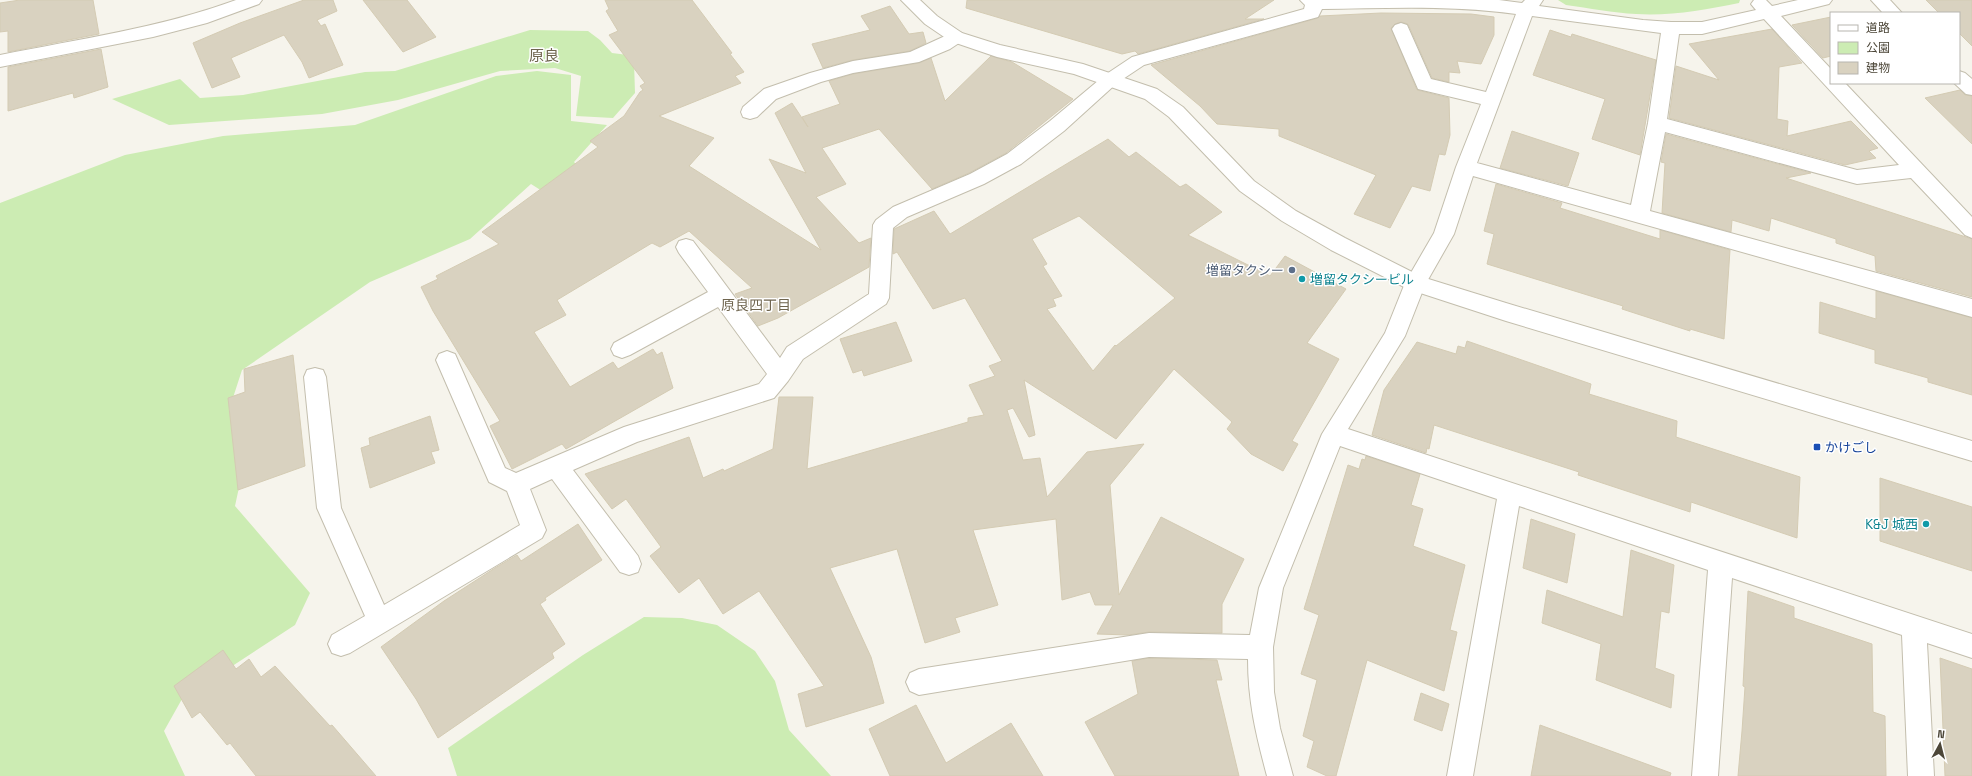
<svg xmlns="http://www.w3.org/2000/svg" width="1972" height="776" font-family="'Space Grotesk','Noto Sans JP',sans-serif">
	<rect width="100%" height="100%" fill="#f6f4ec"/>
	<g fill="#ccecb3">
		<path d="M1558 0H1740L1739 3C1705 10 1671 16 1636 14 1613 13 1589 8 1566 5Z"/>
		<path d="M530 30 588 31 600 40 612 53 628 55 634 62 635 93 613 118 576 116 581 76 555 68 500 71 398 100 322 114 169 125 112 99 180 79 200 98 243 95 365 72 395 71Z"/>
		<path d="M537 71 571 75V121L607 125 574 162 590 180 586 219 531 184 470 239 370 282 242 370 229 410 244 426 247 450 235 506 310 593 295 625 182 699 164 731 185 776H0V203L125 155 223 136 355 125 496 76Z"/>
		<path d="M644 617 682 618 717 625 755 651 775 681 789 730 831 776H457L448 748 583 655Z"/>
	</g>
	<g fill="#d9d2c0" stroke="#d4cbb3" fill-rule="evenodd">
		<path d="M20 0H93L99 34 8 52V31L0 32V3Z"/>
		<path d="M304 0H333L337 11 317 20 321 26 325 24 343 65 309 78 302 62 284 35 231 58 240 77 212 88 193 43 240 23Z"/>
		<path d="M363 0H407L436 37 403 52Z"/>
		<path d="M605 0H692L732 53 730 54 744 72 735 76 741 83 659 116 714 138 689 166 821 250 769 159 806 173 775 113 792 103 808 127 802 117 840 104 829 81 853 74 919 63 931 58 945 101 991 56 1012 62 1073 99 1006 153 969 173 932 189 879 129 822 148 846 184 816 197 859 243 871 238 869 267 778 318 758 326 735 294 752 288 689 231 660 247 652 243 557 300 566 315 534 332 570 387 613 362 618 369 653 349 657 355 662 352 673 388 566 449 562 444 512 469 490 426 500 421 433 311 421 287 438 279 436 276 499 244 482 232 598 147 590 141 624 116 640 92 643 90 640 86 645 83 609 35 618 31 606 11 609 9Z"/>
		<path d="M967 0H1274L1245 19H1264L1138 54 1135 51 1122 54 966 8Z"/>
		<path d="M1926 0H1972V46L1959 33V13H1939Z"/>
		<path d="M890 6 909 34 923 32 926 43 910 51 853 60 823 68 812 44 870 30 861 16Z"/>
		<path d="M1381 13 1471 14 1494 17V35L1481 64 1457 61 1460 73 1449 72V82L1432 78 1408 24 1401 22 1395 24 1391 28 1417 90 1449 98 1450 135 1445 155 1439 154 1430 191 1412 186 1390 228 1354 214 1376 175 1279 136V129L1217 124 1200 106 1151 65 1318 18 1320 16Z"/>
		<path d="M1831 17V56L1823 58 1792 25Z"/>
		<path d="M1772 29 1802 63 1779 67 1777 119 1788 121 1787 136 1851 121 1878 148 1869 151 1876 158 1845 165 1669 118 1676 66 1719 80 1689 44Z"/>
		<path d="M1550 30 1571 37 1572 34 1656 60 1640 155 1592 139 1605 99 1533 75Z"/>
		<path d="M101 49 108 87 74 98 73 93 8 111V67Z"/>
		<path d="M1960 90 1965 95 1972 96V144L1925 98Z"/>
		<path d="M1512 131 1579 153 1568 186 1500 168Z"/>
		<path d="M1666 134 1811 173 1786 178 1972 239V297L1876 271 1875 256 1836 243V239L1771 218 1769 231 1732 220 1731 232 1662 213 1665 163 1661 162Z"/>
		<path d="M1108 139 1129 157 1136 152 1180 187 1186 184 1222 212 1188 235 1270 276 1285 256 1346 289 1307 343 1339 359 1292 441 1298 444 1283 471 1251 454 1227 429 1232 422 1174 369 1116 439 1024 380 1035 435 1029 437 1013 408 1007 410 1023 460 1040 458 1047 497 1087 452 1144 444 1110 485 1119 595 1161 517 1244 559 1222 604V633L1149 632 1128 635 1097 634 1113 605H1095L1090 592 1062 600 1056 519 973 530 998 605 955 618 960 632 925 643 897 549 830 568 871 657 884 703 806 727 798 694 824 686 759 591 723 614 699 578 679 593 650 556 661 547 626 499 612 509 585 474 689 437 703 478 723 469 724 471 773 449 779 397H813L807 469 968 422V418L984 415 969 385 995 376 989 366 1002 361 965 298 933 309 897 252 893 254 894 229 934 211 950 234ZM1079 216 1175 298 1116 346 1115 345 1093 371 1047 309 1056 306 1053 299 1062 296 1043 266 1047 264 1032 239Z"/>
		<path d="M1496 184 1562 203 1560 208 1660 239V230L1730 250 1724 339 1690 329V331L1622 309 1623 306 1487 264 1494 234 1484 231Z"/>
		<path d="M1876 291 1972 318V395L1928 382V378L1875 363V350L1819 333 1820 302 1876 319Z"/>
		<path d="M896 322 912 361 864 376 862 370 853 373 840 339Z"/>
		<path d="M1467 341 1591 384 1589 394 1677 421 1676 437 1800 477 1797 538 1691 502 1690 512 1578 475 1579 472 1434 425 1429 449 1427 448 1426 453 1372 435 1384 390 1417 342 1456 354 1458 346 1465 348Z"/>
		<path d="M293 355 305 466 238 490 228 398 245 392 244 369Z"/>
		<path d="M430 416 439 450 431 452 435 463 370 488 361 448 370 445 369 438Z"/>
		<path d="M1366 456 1420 474 1411 505 1423 509 1413 546 1465 565 1450 630 1457 632 1444 691 1367 660 1336 776H1327L1307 767 1314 741 1303 736 1317 680 1301 674 1319 615 1304 609 1348 465 1359 469 1362 459 1365 460Z"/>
		<path d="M1880 478 1972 507V571L1880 541Z"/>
		<path d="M1531 519 1575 534 1567 583 1523 568Z"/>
		<path d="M578 524 602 560 545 598 546 600 540 604 565 644 552 653 554 658 438 738 416 699 381 647 444 601 495 568 517 555 521 561Z"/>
		<path d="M1631 550 1674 565 1669 613 1661 611 1655 668 1674 675 1671 708 1596 680 1601 644 1542 623 1547 590 1623 617Z"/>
		<path d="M1748 591 1794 607V618L1872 644 1873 712 1885 716 1886 776H1738L1742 731 1745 687 1743 686Z"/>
		<path d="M223 650 236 669 249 659 261 677 275 666 330 726 332 725 376 776H256L230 743 227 745 200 712 192 718 174 686Z"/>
		<path d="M1149 658 1217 660 1222 680H1216L1239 776H1115L1085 722 1138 694 1132 661Z"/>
		<path d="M1940 658 1972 669V776H1945Z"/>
		<path d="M1421 693 1449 704 1442 731 1414 720Z"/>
		<path d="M916 705 946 763 1011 723 1043 776H890L869 729Z"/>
		<path d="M1540 725 1671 773 1670 776H1531Z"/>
	</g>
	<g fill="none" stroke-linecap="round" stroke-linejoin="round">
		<g stroke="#c3bead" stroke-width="2">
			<g id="minor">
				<path d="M236 0H262L259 4 207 23 153 37 0 67V55C79 39 160 28 236 0Z"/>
				<path d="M1300 0H1499L1522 3 1525 0H1543L1539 6 1643 20 1671 22H1702L1756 10 1751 4 1754 0H1766L1772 6 1798 0H1832L1829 4 1781 16 1831 69V83H1845L1972 217V238L1965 235 1911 178 1857 184 1665 132 1650 211 1972 299V317L1473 176 1454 234 1425 285 1405 336 1348 429 1972 634V658L1927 643 1934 776H1908L1902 635 1732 578 1718 776H1692L1708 570 1519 506 1473 776H1447L1497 499 1340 446 1283 588 1273 647 1274 692 1280 728 1293 776H1267C1256 735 1248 702 1248 659L1149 657 919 695 910 691 906 682 910 673 919 669 1149 633 1250 635 1259 588 1322 434 1385 333 1405 283 1434 233 1456 167 1481 104 1418 89 1392 29 1395 25 1401 23 1407 25 1431 79 1486 92 1516 14C1452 5 1386 8 1322 9L1318 17 1144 65 1117 83 1064 131 1021 164 984 184 907 217 893 228 889 298 886 304 803 359 788 381 774 398 637 442 573 470 638 556 641 564 638 572 629 575 620 572 552 479 530 489 546 530 542 538 350 653 341 656 332 653 328 644 332 635 365 616 317 508 304 377 307 370 315 368 323 370 326 377 341 508 384 605 520 525 507 491 489 482 436 360 439 354 447 351 455 354 505 468 516 473 624 427 759 384 767 374 718 307 630 355 622 358 614 355 611 349 614 343 708 292 679 253 676 247 679 241 686 239 693 241 780 358 787 347 869 294 873 225 876 220 893 207 970 174 1007 154 1050 121 1105 75 1132 57 1304 9 1305 5ZM1532 16 1661 33 1648 123 1631 205 1477 163ZM1764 19 1899 165 1857 170 1667 119 1679 34H1702Z"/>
				<path d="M1871 0H1890L1902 13H1883Z"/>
				<path d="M956 31 962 33 965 37 962 41 950 49 919 62 853 73 821 82 776 99 757 117 750 119 743 117 741 112 743 107 764 89 810 73 853 61 910 52Z"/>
				<path d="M1959 71 1965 73 1972 79V95L1966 94 1954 83H1959Z"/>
			</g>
		</g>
		<g stroke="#c3bead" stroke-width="2">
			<path id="tertiary" d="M901 0H920L937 16 962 33 1000 45 1083 64 1157 89 1183 107 1254 181 1296 211 1345 238 1422 277 1506 303 1972 441V461L1506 321 1408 289 1331 250 1282 221 1240 191 1169 117 1145 99 1074 74 997 57 950 41 925 24Z"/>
		</g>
		<use href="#minor" fill="#fff" fill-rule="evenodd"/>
		<use href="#tertiary" fill="#fff" fill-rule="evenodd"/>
	</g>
	<circle fill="#5c6f8a" stroke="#fff" stroke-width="1.5" cx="1292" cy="270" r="4"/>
	<g fill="#0f9aa8" stroke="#fff" stroke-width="1.5">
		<circle cx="1302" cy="279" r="4"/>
		<circle cx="1926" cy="524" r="4"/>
	</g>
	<rect fill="#1a4fb4" stroke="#fff" stroke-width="1.5" x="1813" y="443" width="8" height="8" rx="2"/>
	<g text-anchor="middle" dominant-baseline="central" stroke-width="3" stroke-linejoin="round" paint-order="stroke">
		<g font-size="13" fill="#4e5e75" stroke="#fff" text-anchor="end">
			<text x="1284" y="270">増留タクシー</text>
		</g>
		<g font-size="13" fill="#0d838f" stroke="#fff" text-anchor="start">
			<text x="1310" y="279">増留タクシービル</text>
			<text x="1918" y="524" text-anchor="end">K&amp;J 城西</text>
		</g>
		<g font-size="13" fill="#164399" stroke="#fff" text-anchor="start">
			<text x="1825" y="447">かけごし</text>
		</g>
		<g font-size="14" fill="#6f654f" stroke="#fff">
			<text x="756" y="305">原良四丁目</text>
		</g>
		<g font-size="15" fill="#6f654f" stroke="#fff">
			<text x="544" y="55">原良</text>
		</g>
	</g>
	<rect x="1830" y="12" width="130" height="72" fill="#ffffff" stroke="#b7b5af"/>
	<rect x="1838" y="25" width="20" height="6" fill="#ffffff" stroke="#b7b5af"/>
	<text x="1866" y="32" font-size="12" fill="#4c4638">道路</text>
	<rect x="1838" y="42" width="20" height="12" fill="#ccecb3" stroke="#b7b5af"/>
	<text x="1866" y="52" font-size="12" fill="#4c4638">公園</text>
	<rect x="1838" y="62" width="20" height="12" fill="#d9d2c0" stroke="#b7b5af"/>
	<text x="1866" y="72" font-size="12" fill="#4c4638">建物</text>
	<g transform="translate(1940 744) rotate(7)" stroke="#ffffff" stroke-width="3" paint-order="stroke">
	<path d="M0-3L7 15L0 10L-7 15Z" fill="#4c4638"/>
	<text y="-6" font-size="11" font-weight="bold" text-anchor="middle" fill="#4c4638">N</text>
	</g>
</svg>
